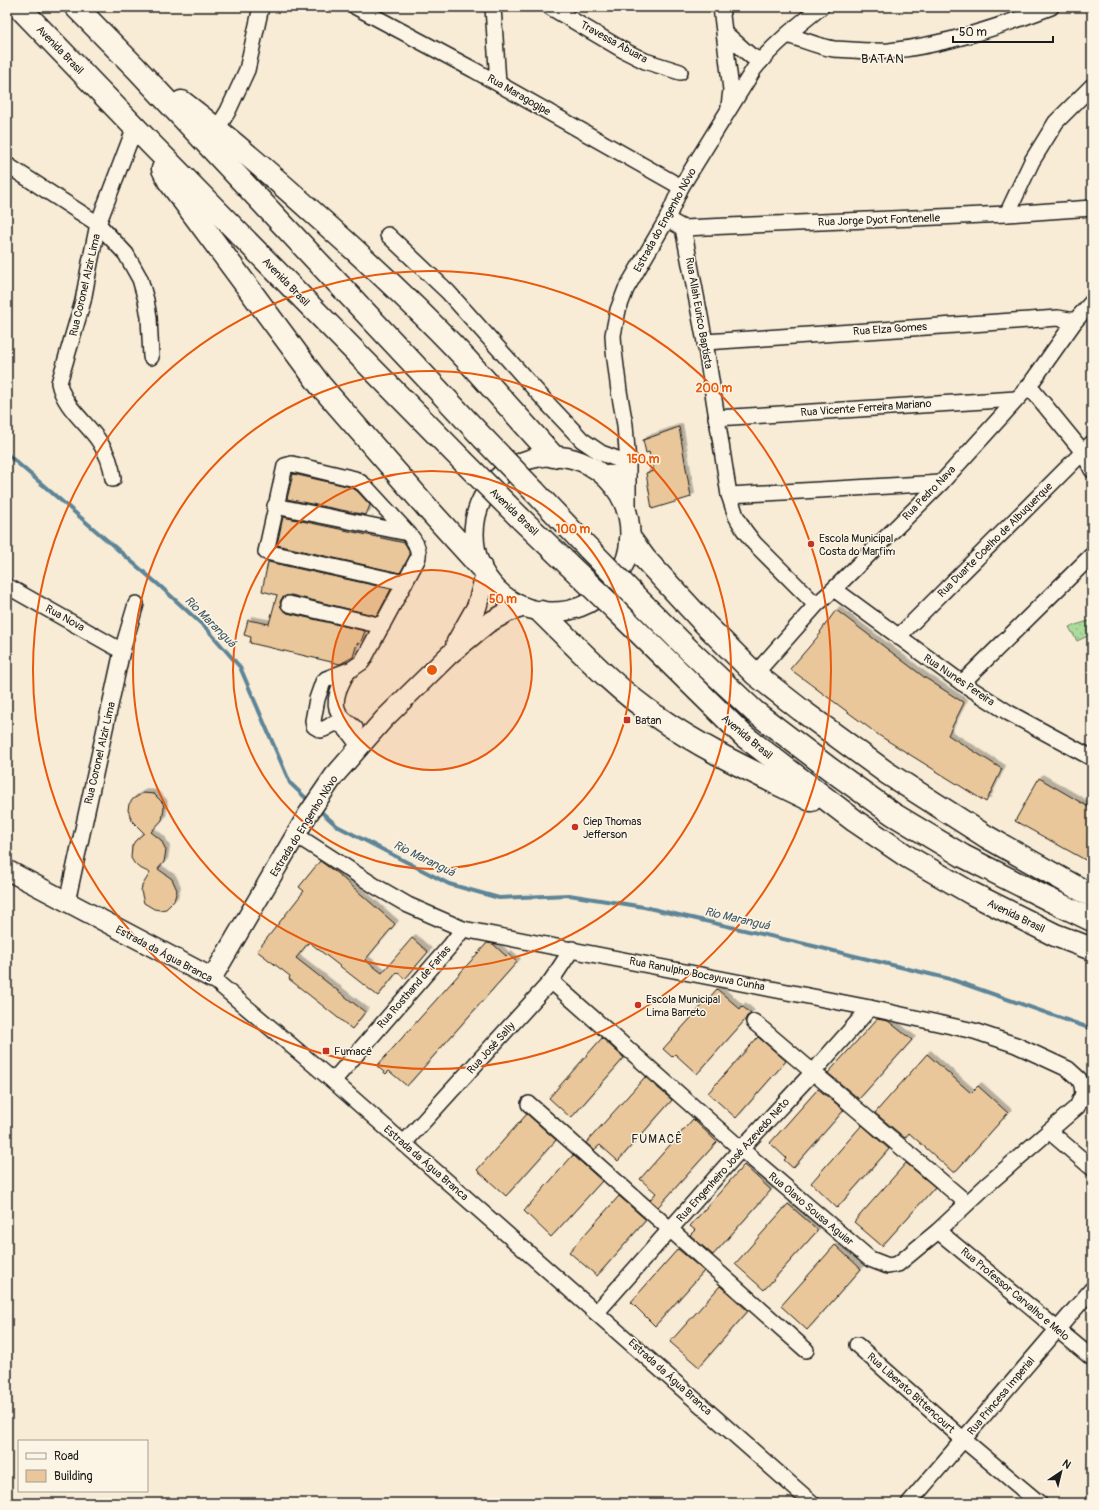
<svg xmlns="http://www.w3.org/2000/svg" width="1099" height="1510" font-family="Pangolin,sans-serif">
	<defs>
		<pattern id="park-dots" width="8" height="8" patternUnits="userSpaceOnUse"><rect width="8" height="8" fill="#acdc9c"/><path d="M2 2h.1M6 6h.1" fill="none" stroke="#93bc86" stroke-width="1.8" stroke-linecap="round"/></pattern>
		<filter id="shadow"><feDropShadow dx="3.5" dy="-3.5" stdDeviation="0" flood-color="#0004"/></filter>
	</defs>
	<rect width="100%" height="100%" fill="#f8ecd6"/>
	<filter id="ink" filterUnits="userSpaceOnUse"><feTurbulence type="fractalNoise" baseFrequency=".025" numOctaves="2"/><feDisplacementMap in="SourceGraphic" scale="8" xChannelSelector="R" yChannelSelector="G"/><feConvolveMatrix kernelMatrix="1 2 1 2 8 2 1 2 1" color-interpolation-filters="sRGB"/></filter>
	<g filter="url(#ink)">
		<path fill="url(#park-dots)" stroke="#647c5c" d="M1092 620V634L1077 641 1069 627Z"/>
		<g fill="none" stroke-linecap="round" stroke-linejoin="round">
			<g stroke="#5d8497" stroke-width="4">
				<path d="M7 454 160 586 207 629 240 667 290 783 310 802"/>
				<path d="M318 809 337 826 449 884 499 898 569 895 644 907 805 944 950 979 1092 1029"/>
			</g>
		</g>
		<g fill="#e9c79a" stroke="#1c1c1c" filter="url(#shadow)">
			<path d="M679 427 691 497 652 509 646 473 654 471 649 452 646 453 643 440Z"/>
			<path d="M293 474 351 487 357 491 370 505 366 515 287 499Z"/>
			<path d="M283 517 405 543 409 551V557L400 573 277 545Z"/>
			<path d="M268 562 391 589 377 616 291 595 286 596 282 598 280 602 281 607 287 613 365 631 360 644 357 643 353 657 340 664 250 643 251 637 244 635 248 620 269 624 277 595 262 591Z"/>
			<path d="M836 610 924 677 964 703 948 735 1002 769 986 802 880 736 790 669 821 633 820 632Z"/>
			<path d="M1039 778 1092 809V853L1089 862 1015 821Z"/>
			<path d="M143 793 154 794 163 803 164 808 162 820 151 832 161 840 166 850 164 862 158 869 172 879 177 890 174 901 166 909 160 910 154 909 144 903 141 891 142 886 150 873 138 867 134 863 131 858 132 846 135 841 144 833 132 821 128 810 129 804 133 799Z"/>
			<path d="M320 861 338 874 395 924 365 960 382 973 412 938 428 952 405 979 397 972 378 996 309 942 296 958 365 1012 352 1029 289 979 290 976 257 951 304 891 299 887Z"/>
			<path d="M487 943 493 944 506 956 508 954 517 962 407 1086 389 1071 386 1074 377 1066Z"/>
			<path d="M717 989 740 1009 742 1006 751 1014 747 1016 745 1020 697 1074 675 1054 672 1057 663 1049Z"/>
			<path d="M877 1019 888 1021 912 1040 859 1099 828 1073Z"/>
			<path d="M758 1037 786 1061 736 1118 708 1093Z"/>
			<path d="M602 1038 624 1058 571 1118 549 1098Z"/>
			<path d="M927 1054 971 1093 978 1086 1008 1113 954 1173 909 1133 905 1138 875 1113Z"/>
			<path d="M645 1077 672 1100 618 1161 600 1145 594 1150 586 1143Z"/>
			<path d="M818 1089 844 1110 793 1168 784 1160 786 1158 770 1143Z"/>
			<path d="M527 1114 556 1140 506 1196 477 1170Z"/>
			<path d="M693 1119 717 1142 658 1207 650 1200 656 1193 640 1179Z"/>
			<path d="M862 1125 889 1149 837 1208 811 1183Z"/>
			<path d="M573 1155 602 1181 551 1237 524 1211Z"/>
			<path d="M906 1163 935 1187 882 1246 854 1222Z"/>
			<path d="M744 1165 771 1190 713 1255 690 1235 695 1230 690 1226Z"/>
			<path d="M619 1196 646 1220 597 1276 569 1252Z"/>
			<path d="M788 1204 818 1230 764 1290 735 1264Z"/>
			<path d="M835 1245 861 1269 807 1330 781 1306Z"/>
			<path d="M678 1249 704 1271 655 1326 631 1302Z"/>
			<path d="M720 1286 748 1311 699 1367 670 1342Z"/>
		</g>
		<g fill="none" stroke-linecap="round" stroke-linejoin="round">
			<g stroke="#1c1c1c" stroke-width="18">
				<g id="minor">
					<path d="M356 7 474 70 681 187"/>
					<path d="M493 7 498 83"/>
					<path d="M550 7 623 50 645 61 680 72"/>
					<path d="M721 7 731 90 729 106"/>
					<path d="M725 33 751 56 761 61"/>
					<path d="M787 35C802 39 819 47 834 49 849 50 875 52 889 51 945 45 999 27 1051 7"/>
					<path d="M217 129 228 111 247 70 261 7"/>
					<path d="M7 165 98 224 126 254 140 279 146 300 149 317 151 357"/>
					<path d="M1007 214 1032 161 1056 122 1092 86"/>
					<path d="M667 219 683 228 1007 214 1092 208"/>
					<path d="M683 228 705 342 729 495 736 516 744 530 754 543 816 605"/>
					<path d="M388 235 448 292 548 404 582 440 601 453 628 463"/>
					<path d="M705 342 1058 318 1075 321"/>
					<path d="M1029 386 1083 452 1092 470"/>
					<path d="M716 418 1016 399"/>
					<path d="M600 473 628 474"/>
					<path d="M113 479C112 465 107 453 99 441 86 422 64 407 59 383L83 301 90 263 98 224 135 127"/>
					<path d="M729 495 941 483"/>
					<path d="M275 506 408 533"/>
					<path d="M628 515V463L625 425 619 391 614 351 613 335 618 310 626 289 667 219 681 187 754 69C773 45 797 26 821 7"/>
					<path d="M7 586 122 651"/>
					<path d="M834 589 962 683 1009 713 1092 758"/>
					<path d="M289 604 382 626"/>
					<path d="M898 637 1092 443"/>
					<path d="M348 671C342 682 331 700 339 713 342 719 349 723 355 728"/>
					<path d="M755 674 816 605 834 589 941 483 1029 386 1075 321 1092 302"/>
					<path d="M962 683 1092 555"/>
					<path d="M359 746C353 739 344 721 333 724 329 726 326 729 321 730L314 726 313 721 317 699 323 682 326 679 352 669 362 662 366 655 417 560C421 550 415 541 408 533L363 484 355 479 292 464 285 466 266 552 405 583"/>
					<path d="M296 835 375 886 408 905 463 929 870 1008 974 1031 1016 1045 1068 1069 1079 1079 1082 1085 1083 1094 1077 1107 987 1185 938 1231 898 1264 888 1266 870 1259 741 1149 551 981"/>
					<path d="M67 902 122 651 136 604"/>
					<path d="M212 978 333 1081 812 1503"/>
					<path d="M754 1022 967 1203"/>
					<path d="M333 1081 450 946 463 929"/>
					<path d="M529 1104 806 1350"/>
					<path d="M1049 1131 1092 1168"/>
					<path d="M404 1143 551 981 572 949"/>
					<path d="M938 1231 1092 1358"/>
					<path d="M597 1312 741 1149 814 1071 870 1008"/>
					<path d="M857 1345 964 1440 1039 1503"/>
					<path d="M909 1503 1092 1289"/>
				</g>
			</g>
			<g stroke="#1c1c1c" stroke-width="22">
				<g id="major">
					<circle cx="552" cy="534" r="78"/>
					<path d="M456 643 477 606 485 576"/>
					<path d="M7 870 212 978 308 814 334 776 384 719 449 655 488 623 508 612 523 607"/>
				</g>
			</g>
			<g stroke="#1c1c1c" stroke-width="25">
				<g id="highway">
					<path d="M19 7 150 143 462 460"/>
					<path d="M76 7 136 68 483 438"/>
					<path d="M182 102C229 138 274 177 318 217 369 262 419 309 466 359 495 391 524 424 553 456"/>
					<path d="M163 169 169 181 320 385 430 511 480 566"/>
					<path d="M535 492 589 549"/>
					<path d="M520 518 568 564"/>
					<path d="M631 540 645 559 705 624 755 674 801 710 887 773 987 837 1092 896"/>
					<path d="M645 606 689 650 755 712 830 769 893 814 963 856 1048 899 1092 920"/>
					<path d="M616 610 744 736 855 821 908 857 971 893 1055 935 1092 949"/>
					<path d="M541 612C578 648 613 687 656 716 704 750 758 774 811 800"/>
				</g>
			</g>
			<use href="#minor" stroke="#fcf5e5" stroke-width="15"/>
			<use href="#major" stroke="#fcf5e5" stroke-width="19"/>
			<use href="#highway" stroke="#fcf5e5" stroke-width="22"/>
			<g stroke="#1c1c1c" stroke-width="25" stroke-linecap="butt">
				<g id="highway-bridge">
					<path d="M483 438 535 492"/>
					<path d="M462 460 520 518"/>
					<path d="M589 549 645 606"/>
					<path d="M568 564 616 610"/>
				</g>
			</g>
			<use href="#highway-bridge" stroke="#fcf5e5" stroke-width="22"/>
		</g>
	</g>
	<circle cx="432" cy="670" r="100" fill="#e8590c" fill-opacity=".12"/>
	<g fill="none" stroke="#e8590c" stroke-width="2">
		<circle cx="432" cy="670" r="100"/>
		<circle cx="432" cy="670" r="199"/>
		<circle cx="432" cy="670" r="299"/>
		<circle cx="432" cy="670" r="399"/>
	</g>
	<g fill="#c8321e" stroke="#fcf5e5" stroke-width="1.5">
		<circle cx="811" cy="544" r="4"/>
		<rect x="623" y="716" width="8" height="8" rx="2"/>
		<circle cx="575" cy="827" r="4"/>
		<circle cx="638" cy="1005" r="4"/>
		<rect x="322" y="1047" width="8" height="8" rx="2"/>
	</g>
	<g text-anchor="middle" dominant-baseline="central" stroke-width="3" stroke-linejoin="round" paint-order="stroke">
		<g font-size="11" fill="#1c1c1c" stroke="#fcf5e5">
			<text transform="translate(614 42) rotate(29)">Travessa Abuara</text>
			<text transform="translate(60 50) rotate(46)">Avenida Brasil</text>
			<text transform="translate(519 95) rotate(30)">Rua Maragogipe</text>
			<text transform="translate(665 220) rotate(-61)">Estrada do Engenho Nôvo</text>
			<text transform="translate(879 220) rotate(-2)">Rua Jorge Dyot Fontenelle</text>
			<text transform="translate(286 282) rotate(46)">Avenida Brasil</text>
			<text transform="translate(85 285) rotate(-77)">Rua Coronel Alzir Lima</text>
			<text transform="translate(699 313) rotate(80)">Rua Allah Eurico Baptista</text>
			<text transform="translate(890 329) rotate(-4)">Rua Elza Gomes</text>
			<text transform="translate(866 408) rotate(-4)">Rua Vicente Ferreira Mariano</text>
			<text transform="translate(929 493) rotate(-46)">Rua Pedro Nava</text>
			<text transform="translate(514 512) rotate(44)">Avenida Brasil</text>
			<text transform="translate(995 540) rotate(-45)">Rua Duarte Coelho de Albuquerque</text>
			<text transform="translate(65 618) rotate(29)">Rua Nova</text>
			<text transform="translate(959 680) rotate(34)">Rua Nunes Pereira</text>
			<text transform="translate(747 737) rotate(40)">Avenida Brasil</text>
			<text transform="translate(100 753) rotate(-77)">Rua Coronel Alzir Lima</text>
			<text transform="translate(304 826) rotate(-58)">Estrada do Engenho Nôvo</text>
			<text transform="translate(1016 916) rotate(26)">Avenida Brasil</text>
			<text transform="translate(164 954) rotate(28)">Estrada da Água Branca</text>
			<text transform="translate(697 974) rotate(11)">Rua Ranulpho Bocayuva Cunha</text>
			<text transform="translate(414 987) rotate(-49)">Rua Rosthand de Farias</text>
			<text transform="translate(491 1048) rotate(-48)">Rua José Sally</text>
			<text transform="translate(733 1160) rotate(-48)">Rua Engenheiro José Azevedo Neto</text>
			<text transform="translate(426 1163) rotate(41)">Estrada da Água Branca</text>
			<text transform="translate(811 1209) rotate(40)">Rua Olavo Sousa Aguiar</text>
			<text transform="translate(1015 1294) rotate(40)">Rua Professor Carvalho e Melo</text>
			<text transform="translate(670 1377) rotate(42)">Estrada da Água Branca</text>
			<text transform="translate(911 1393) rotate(42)">Rua Liberato Bittencourt</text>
			<text transform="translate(1001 1396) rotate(-50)">Rua Princesa Imperial</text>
		</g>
		<g font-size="11" fill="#1c1c1c" stroke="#fcf5e5" text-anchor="start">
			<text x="819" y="538">Escola Municipal<tspan x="819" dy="13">Costa do Marfim</tspan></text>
			<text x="635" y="720">Batan</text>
			<text x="583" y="821">Ciep Thomas<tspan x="583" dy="13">Jefferson</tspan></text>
			<text x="646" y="999">Escola Municipal<tspan x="646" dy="13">Lima Barreto</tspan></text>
			<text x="334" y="1051">Fumacê</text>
		</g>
		<g font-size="12" font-style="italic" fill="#425964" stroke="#fcf5e5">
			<text transform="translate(210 622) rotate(45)">Rio Maranguá</text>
			<text transform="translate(424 859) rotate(26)">Rio Maranguá</text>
			<text transform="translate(737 919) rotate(13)">Rio Maranguá</text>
		</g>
		<g font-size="12" letter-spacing="1" fill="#1c1c1c" stroke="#fcf5e5">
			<text x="657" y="1139">FUMACÊ</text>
		</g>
		<g font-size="13" letter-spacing="1" fill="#1c1c1c" stroke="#fcf5e5">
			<text x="883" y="59">BATAN</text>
		</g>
	</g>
	<circle cx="432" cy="670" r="6" fill="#e8590c" stroke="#fcf5e5" stroke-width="2"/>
	<g font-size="12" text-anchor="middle" font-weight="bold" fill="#e8590c" stroke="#fcf5e5" stroke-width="3" stroke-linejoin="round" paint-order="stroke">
		<text x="714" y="392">200 m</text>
		<text x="643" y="463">150 m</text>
		<text x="573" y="533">100 m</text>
		<text x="503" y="603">50 m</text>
	</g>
	<rect width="1099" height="1510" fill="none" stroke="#fcf5e5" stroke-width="24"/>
	<rect x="12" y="12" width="1075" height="1486" fill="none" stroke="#1c1c1c" stroke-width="1.5" filter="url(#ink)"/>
	<rect x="18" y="1440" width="130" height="52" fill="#fcf5e5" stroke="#a29e95"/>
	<rect x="26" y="1453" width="20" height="6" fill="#fcf5e5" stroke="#a29e95"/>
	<text x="54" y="1460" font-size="12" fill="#1c1c1c">Road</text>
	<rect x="26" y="1470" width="20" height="12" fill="#e9c79a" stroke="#a29e95"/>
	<text x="54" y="1480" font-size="12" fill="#1c1c1c">Building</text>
	<g transform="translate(1061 1472) rotate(35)" stroke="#fcf5e5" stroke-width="3" paint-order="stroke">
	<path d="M0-3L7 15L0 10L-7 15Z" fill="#1c1c1c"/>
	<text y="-6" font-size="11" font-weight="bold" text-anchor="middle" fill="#1c1c1c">N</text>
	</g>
	<path d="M953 36v6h100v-6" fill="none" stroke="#1c1c1c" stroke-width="2"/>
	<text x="959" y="36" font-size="12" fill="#1c1c1c" stroke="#fcf5e5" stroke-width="3" paint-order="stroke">50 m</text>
</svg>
